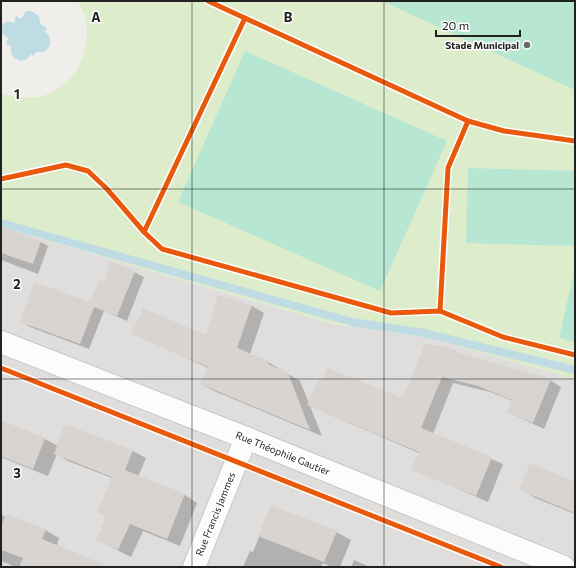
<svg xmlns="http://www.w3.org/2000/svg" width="576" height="568" font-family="Commissioner,sans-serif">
	<rect width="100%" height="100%" fill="#f0eeeb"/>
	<path fill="#dfdedc" d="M1 227 329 323 430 338 575 379V567H1Z"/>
	<path fill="#ddeccb" d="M78 1H575V379L430 338 329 323 1 227V94C13 96 25 99 38 97 73 89 91 55 86 21 85 14 81 7 78 1Z"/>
	<g fill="#b7e6d2">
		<path d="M382 1H575V90Z"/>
		<path d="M245 51 447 141 380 291 178 202Z"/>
		<path d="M468 168 575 171V246L466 243Z"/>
		<path d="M575 268V342L559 338Z"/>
	</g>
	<path fill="#bfdbe3" d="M26 11H31L39 16 40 24 47 28 45 32 48 34C52 42 51 47 44 52H36L34 56 31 54 27 59 21 61C13 59 10 54 11 46L6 44 8 38 1 32 3 24 8 21 14 23 16 16 21 19Z"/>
	<g fill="#0003">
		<path d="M1 229 41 242 48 246 38 274 1 260Z"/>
		<path d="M134 272 144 277 127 321 104 311 89 349 30 327 21 321 91 304 104 283Z"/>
		<path d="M219 296 252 306 264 313 250 354 268 362 300 381 309 403 403 400 453 350 459 354 550 380 561 387 544 429 508 412 513 401 490 392 453 383 433 434 503 464 488 502 413 469 419 453 310 406 322 436 214 391 201 384 208 368 133 333 206 336Z"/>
		<path d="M1 422 45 439 58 446 133 451 146 458 138 477 185 495 197 503 180 546 143 531 131 557 97 540 107 517 98 512 112 478 68 461 57 454 48 476 1 457Z"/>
		<path d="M575 483V514L535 498 521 489Z"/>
		<path d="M271 506 336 532 351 540 340 567H332L323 563 321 567H243L250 551 253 552Z"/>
		<path d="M1 515 45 530 59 538 57 545 103 567H16L1 561Z"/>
		<path d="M354 560 370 567H351Z"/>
	</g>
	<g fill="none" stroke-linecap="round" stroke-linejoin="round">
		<path stroke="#bfdbe3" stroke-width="8" d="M1 223 352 322 424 333 575 370"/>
	</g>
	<g fill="#d7d4d2">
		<path d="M1 226 41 241 33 264 1 253Z"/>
		<path d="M111 261 135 271 117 316 94 307 80 344 20 322 34 282 90 302 99 280 104 282Z"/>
		<path d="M218 295 252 305 237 348 269 361 268 364 288 373 310 430 200 384 208 367 131 334 143 308 206 335Z"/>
		<path d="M425 344 440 346 453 349V351L551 379 533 423 507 412 512 400 478 386 442 377 421 428 492 457 476 496 411 470 419 452 307 405 319 378 323 379 327 368 403 398Z"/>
		<path d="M1 420 45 438 33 469 1 456Z"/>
		<path d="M65 424 133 450 125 470 185 494 167 539 130 524 118 550 96 541 106 516 97 512 112 477 54 454Z"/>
		<path d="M530 463 575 482V513L519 490Z"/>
		<path d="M271 505 337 531 324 562 258 536Z"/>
		<path d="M6 514 46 529 42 539 110 567H19L23 558 1 550V527Z"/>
	</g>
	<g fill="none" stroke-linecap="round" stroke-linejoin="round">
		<g stroke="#c9c8c7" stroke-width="24">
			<g id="minor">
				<path d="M1 342 246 438 564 567"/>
				<path d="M194 567 246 438"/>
			</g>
		</g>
		<use href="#minor" stroke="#fdfcfc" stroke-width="22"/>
		<g stroke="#fff" stroke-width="8">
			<g id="cycleway">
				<path d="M208 1 468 121 504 131 575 141"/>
				<path d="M1 179 66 165 88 171 107 189 144 232 162 249 391 313 440 311 503 337 575 355"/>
				<path d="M144 232 245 18"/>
				<path d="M440 311 448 168 468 121"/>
				<path d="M1 368 501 567"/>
			</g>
		</g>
		<use href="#cycleway" stroke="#e8590c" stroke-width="5"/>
	</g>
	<path fill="none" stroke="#222" stroke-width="1" stroke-opacity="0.55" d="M192 1V567M384 1V567M1 189H575M1 379H575"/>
	<circle fill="#6a6968" stroke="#fff" stroke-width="1.5" cx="527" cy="45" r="4"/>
	<g text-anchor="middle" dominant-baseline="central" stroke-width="3" stroke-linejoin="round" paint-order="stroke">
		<g font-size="10" font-weight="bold" fill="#222" stroke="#fff" text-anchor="end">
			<text x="519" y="45">Stade Municipal</text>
		</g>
		<g font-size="10" fill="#222" stroke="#fff">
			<text transform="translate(283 453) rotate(22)">Rue Théophile Gautier</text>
			<text transform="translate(215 514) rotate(-68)">Rue Francis Jammes</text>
		</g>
	</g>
	<g font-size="13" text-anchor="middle" font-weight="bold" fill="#222" stroke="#fff" stroke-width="3" stroke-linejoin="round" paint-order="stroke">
		<text x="96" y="22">A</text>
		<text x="288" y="22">B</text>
		<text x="17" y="99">1</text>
		<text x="17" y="289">2</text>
		<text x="17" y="478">3</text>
	</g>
	<rect width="576" height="568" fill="none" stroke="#222222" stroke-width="4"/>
	<path d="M436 30v6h84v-6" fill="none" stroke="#222222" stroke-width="2"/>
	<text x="442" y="30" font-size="12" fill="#222222" stroke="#ffffff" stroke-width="3" paint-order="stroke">20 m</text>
</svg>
